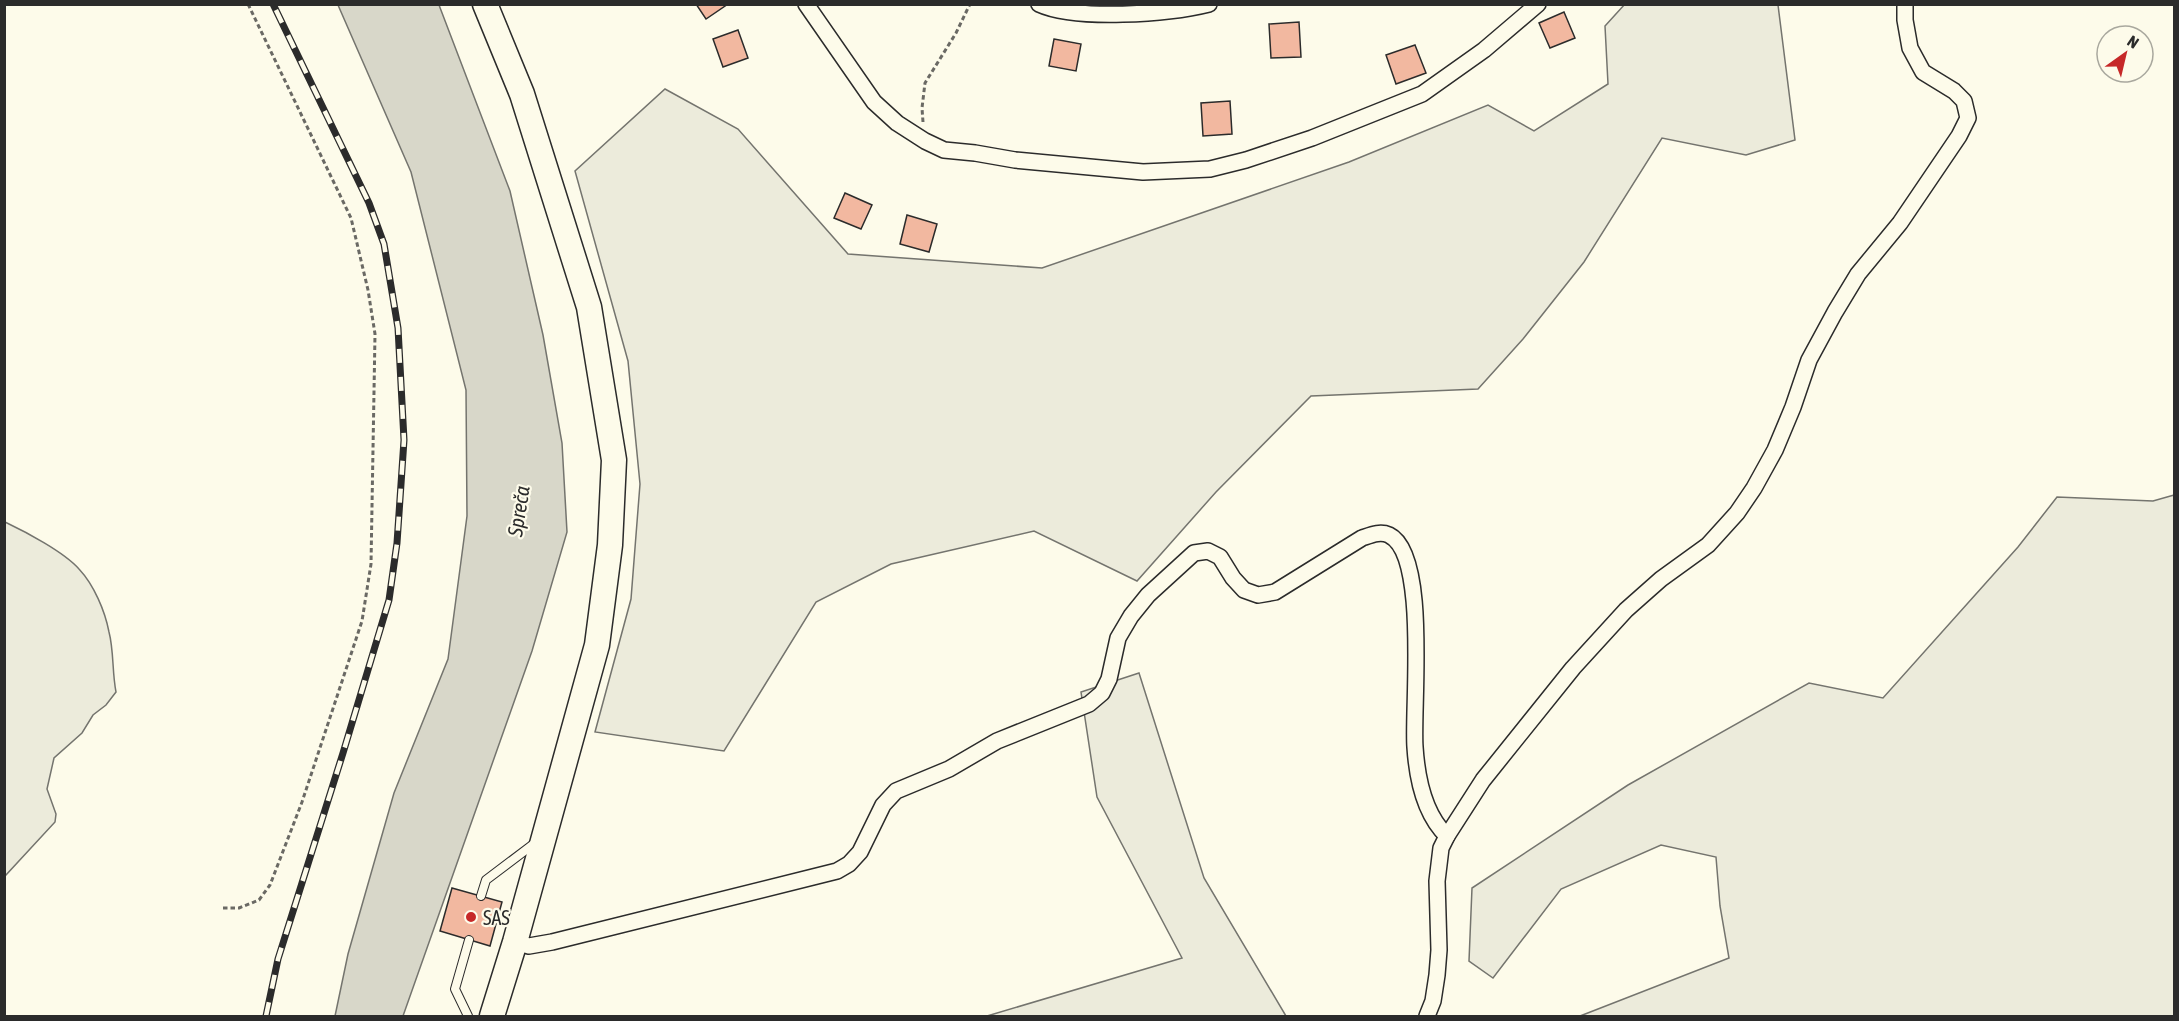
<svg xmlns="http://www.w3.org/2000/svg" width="2179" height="1021" font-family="'Asap Condensed',sans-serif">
	<rect width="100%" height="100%" fill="#fdfbea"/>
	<g fill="#ecebdb" stroke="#74746e" stroke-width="1.5">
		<path d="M1625 4 1778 5 1795 140 1746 155 1662 138 1584 262 1523 339 1478 389 1311 396 1216 492 1137 581 1034 531 891 564 816 602 724 751 595 732 631 599 640 484 628 361 575 171 665 89 738 129 848 254 1042 268 1349 162 1488 105 1534 131 1608 84 1605 26Z"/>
		<path d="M2174 495V1016H1580L1729 958 1720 906 1716 857 1661 845 1561 889 1493 978 1469 961 1472 888 1628 785 1809 683 1883 698 2018 547 2057 497 2153 501Z"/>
		<path d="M5 522C26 532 64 552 79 569 94 585 105 611 109 632 114 651 112 672 116 692L106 705 93 715 82 733 54 758 47 789 56 814 55 822 5 876Z"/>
		<path d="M1139 673 1204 878 1286 1016H987L1182 958 1097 797 1081 692Z"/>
	</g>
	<path fill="#d8d7c9" stroke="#74746e" stroke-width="1.5" d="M338 5H439L510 191 543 335 562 443 567 532 532 651 403 1016H335L348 954 394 793 448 659 467 516 466 390 411 172Z"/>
	<g fill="#f2b8a0" stroke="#2b2b2b" stroke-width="1.5">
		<path d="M696 4H728L706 19Z"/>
		<path d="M1564 12 1575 38 1550 48 1539 23Z"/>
		<path d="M1299 22 1301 57 1271 58 1269 24Z"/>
		<path d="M738 30 748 58 723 67 713 39Z"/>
		<path d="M1054 39 1081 44 1076 71 1049 66Z"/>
		<path d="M1415 45 1426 73 1396 84 1386 55Z"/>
		<path d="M1230 101 1232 134 1203 136 1201 103Z"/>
		<path d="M845 193 872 205 861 229 834 218Z"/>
		<path d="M907 215 937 224 929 252 900 244Z"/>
		<path d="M452 888 502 902 490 946 440 931Z"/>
	</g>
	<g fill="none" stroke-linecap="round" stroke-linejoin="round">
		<g stroke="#2b2b2b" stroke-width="10">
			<g id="lane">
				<path d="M481 896 486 880 535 843"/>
				<path d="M468 1016 455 989 469 940"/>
			</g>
		</g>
		<g stroke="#2b2b2b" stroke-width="18">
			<g id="street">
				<path d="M806 4 874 102 897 123 925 141 944 150 975 153 1015 160 1143 172 1210 169 1246 160 1312 138 1422 94 1484 50 1538 4"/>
				<path d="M1039 4C1076 21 1169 14 1209 4"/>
				<path d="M515 942 529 946 552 942 813 877 837 871 849 864 860 852 883 805 896 791 949 769 997 741 1089 704 1102 693 1109 679 1118 638 1131 616 1148 595 1194 553 1208 551 1220 557 1233 578 1244 590 1258 595 1275 592 1362 538C1371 535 1380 531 1389 535 1429 554 1412 708 1415 747 1417 778 1424 814 1447 836"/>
				<path d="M1427 1016 1433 1001 1437 975 1439 950 1437 881 1441 848 1447 836 1483 780 1573 668 1626 610 1661 579 1708 545 1737 513 1754 488 1775 450 1793 407 1809 360 1835 312 1858 274 1900 223 1959 136 1968 118 1964 101 1954 91 1923 72 1910 48 1905 20V4"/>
			</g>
		</g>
		<g stroke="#2b2b2b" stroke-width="27">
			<path id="primary" d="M485 4 522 94 589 307 614 460 610 545 597 645 515 942 492 1016"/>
		</g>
		<g stroke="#6a6964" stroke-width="3" stroke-dasharray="4.5 3" stroke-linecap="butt">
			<path d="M923 122 922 108 925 83 956 33 970 4"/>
			<path d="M223 908H239L259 900 270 885 302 802 362 621 371 564 375 334 368 290 351 218 248 4"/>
		</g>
		<use href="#lane" stroke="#fdfbea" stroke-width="8"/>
		<use href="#street" stroke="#fdfbea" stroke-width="15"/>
		<use href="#primary" stroke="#fdfbea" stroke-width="24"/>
		<g stroke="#2b2b2b" stroke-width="7">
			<path id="rail" d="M266 1016 278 959 343 753 389 600 397 543 404 440 398 328 384 244 369 203 273 4"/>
		</g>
		<use href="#rail" stroke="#fdfbea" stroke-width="4.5" stroke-dasharray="14" stroke-linecap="butt"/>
	</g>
	<circle fill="#c62828" stroke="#fdfbea" stroke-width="2" cx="471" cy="917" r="6"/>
	<g text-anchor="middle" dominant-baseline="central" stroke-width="4.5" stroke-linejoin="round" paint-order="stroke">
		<g font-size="20" fill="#2b2b2b" stroke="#fdfbea" text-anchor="start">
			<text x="483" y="917">SAS</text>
		</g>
		<g font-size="21" font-style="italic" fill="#2b2b2b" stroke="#fdfbea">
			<text transform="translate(518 511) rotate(-81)">Spreča</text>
		</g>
	</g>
	<rect width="2179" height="1021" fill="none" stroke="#2b2b2b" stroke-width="12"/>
	<g transform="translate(2125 54) rotate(34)"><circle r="28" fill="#fdfbea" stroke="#a9a89e" stroke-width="1.5"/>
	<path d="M0-4.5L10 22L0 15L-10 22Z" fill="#c62828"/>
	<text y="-9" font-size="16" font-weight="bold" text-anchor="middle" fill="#2b2b2b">N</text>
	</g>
</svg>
